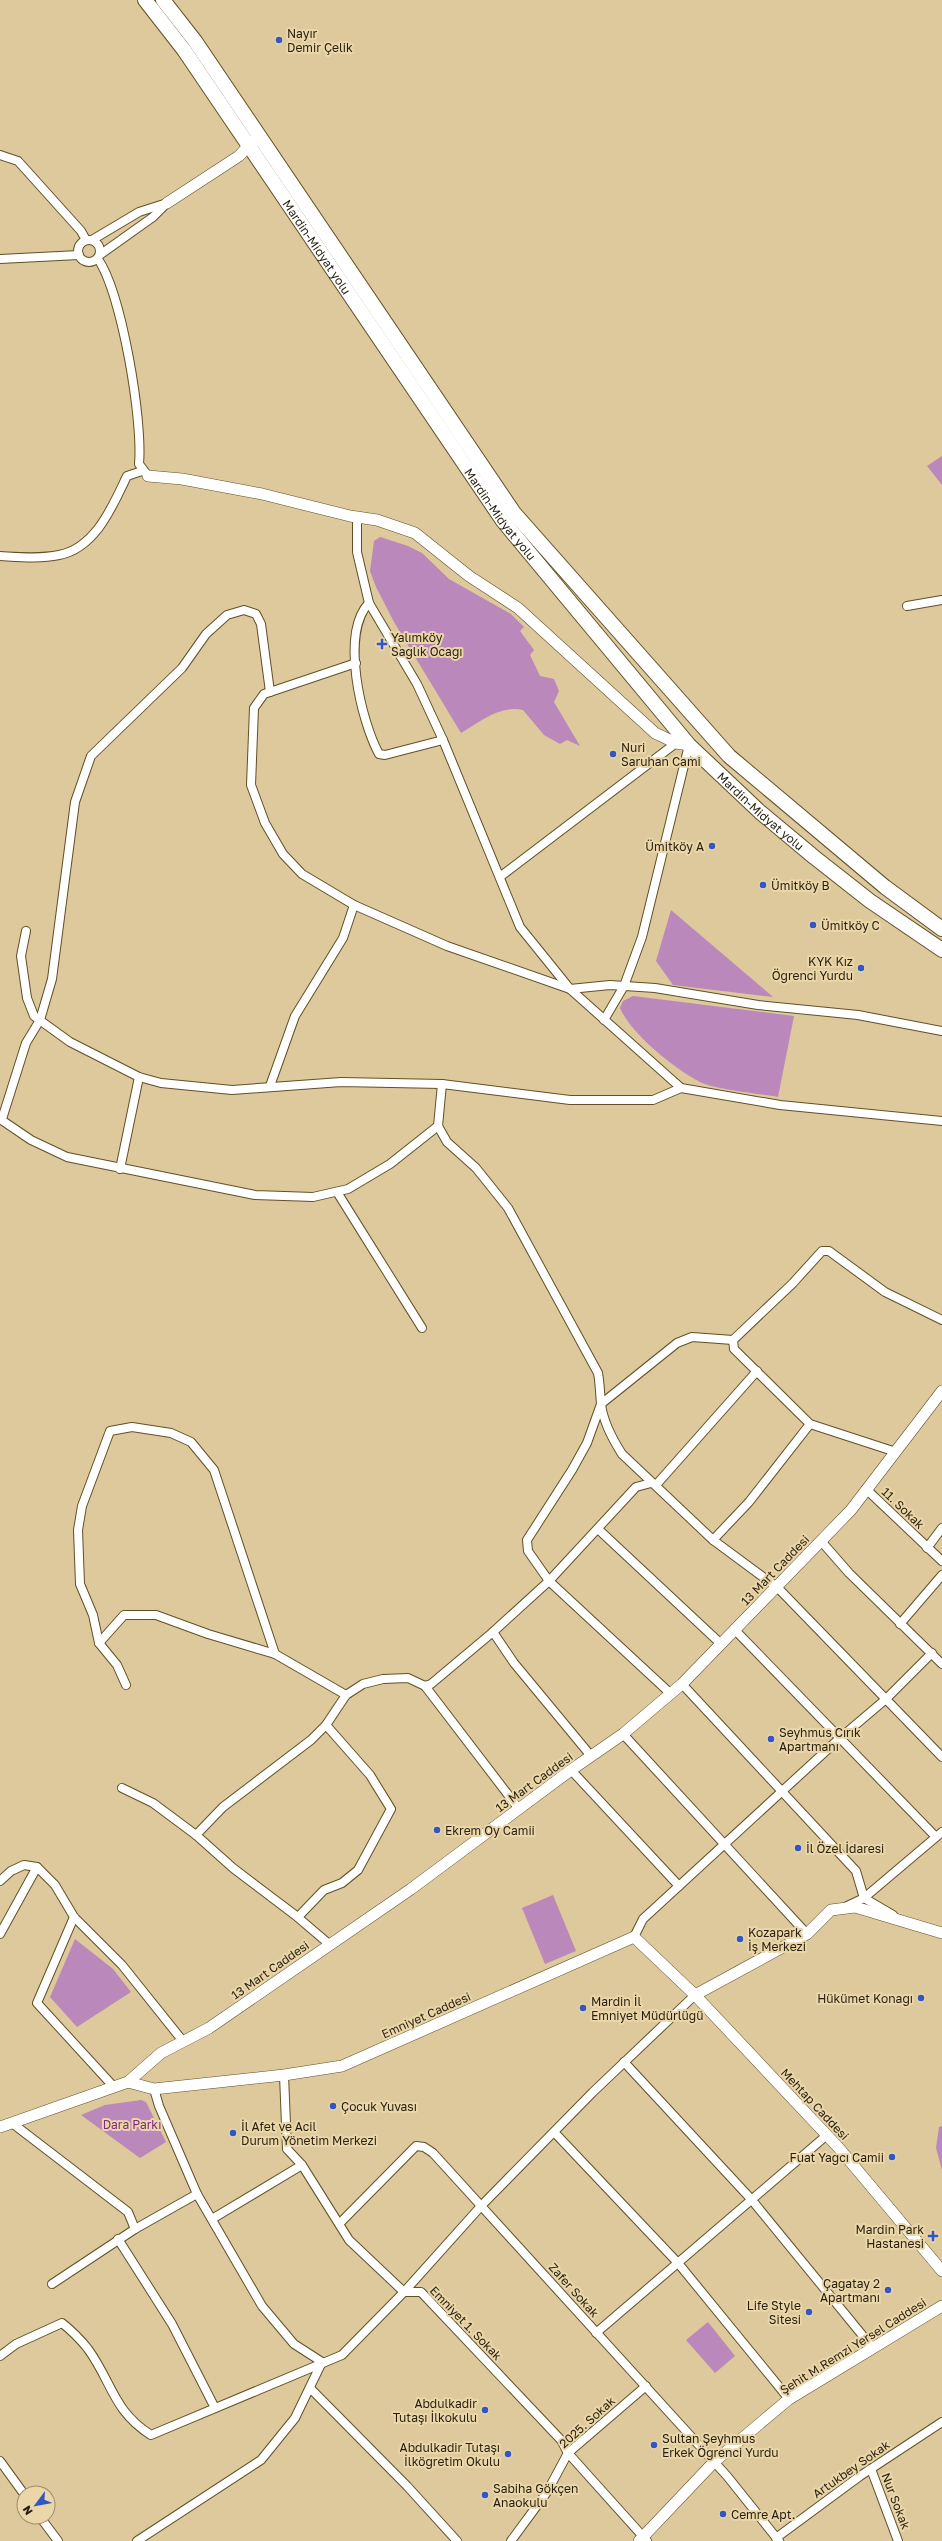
<svg xmlns="http://www.w3.org/2000/svg" width="942" height="2541" font-family="'Golos Text',sans-serif">
	<rect width="100%" height="100%" fill="#ddc99c"/>
	<g fill="#ba88bb">
		<path d="M942 456V485L927 466Z"/>
		<path d="M380 537 408 546 422 553 449 579 511 614 524 627 520 631 534 650 530 655 540 676 554 679 559 691 554 702 580 746 567 740 560 744 544 735 523 710C500 705 480 722 461 733L394 622 376 587 370 571 374 541Z"/>
		<path d="M671 910 773 997 673 985 656 961Z"/>
		<path d="M633 996 794 1016 778 1097C761 1094 713 1089 700 1082 675 1069 631 1034 620 1008L623 1001Z"/>
		<path d="M553 1895 576 1951 545 1964 522 1908Z"/>
		<path d="M75 1939 113 1969 131 1992 77 2027 50 1997Z"/>
		<path d="M141 2100 146 2102 166 2142 140 2158 81 2115 105 2105Z"/>
		<path d="M942 2126V2170L936 2148 939 2127Z"/>
		<path d="M708 2322 735 2356 715 2373 686 2340Z"/>
	</g>
	<g fill="none" stroke-linecap="round" stroke-linejoin="round">
		<g stroke="#615027" stroke-width="10">
			<g id="minor">
				<path d="M0 155 18 161 81 231 86 240"/>
				<circle cx="89" cy="251" r="11"/>
				<path d="M92 240 139 212 167 203"/>
				<path d="M101 254 153 217 167 203"/>
				<path d="M0 259 79 255"/>
				<path d="M98 259C122 294 143 421 139 464L148 476"/>
				<path d="M357 517V552L369 603 417 684 443 740 520 927 570 989 681 1088 780 1105 942 1121"/>
				<path d="M0 556C19 557 40 559 59 555 96 548 113 505 127 476L142 471"/>
				<path d="M369 603C340 633 361 721 379 754L385 755 443 740"/>
				<path d="M907 606 942 600"/>
				<path d="M356 663 264 694 254 708 251 785 265 823 283 854 302 874 354 905 447 946 570 989 610 985 655 988 758 1005 858 1015 942 1031"/>
				<path d="M501 876 676 743"/>
				<path d="M26 931 21 956 27 998 34 1016 70 1042 139 1077 161 1083 232 1090 341 1082 442 1084 570 1100H653L681 1088"/>
				<path d="M604 1020 624 986 642 937 689 745"/>
				<path d="M442 1084 438 1126 447 1142 476 1168 508 1208 598 1373C600 1384 600 1394 601 1404 603 1420 613 1440 622 1454L713 1540 778 1588 942 1757"/>
				<path d="M270 1086 295 1016 343 938 354 905"/>
				<path d="M0 1119 31 1140 67 1157 255 1195 313 1197 348 1189 390 1164 438 1126"/>
				<path d="M2 1119 26 1043 40 1020 52 979 75 802 91 756 182 668 206 634 227 615 244 610 256 614 261 624 270 692"/>
				<path d="M120 1169 139 1077"/>
				<path d="M337 1192 422 1328"/>
				<path d="M896 1452 810 1424 734 1349 733 1340 793 1283 822 1251H829L885 1292 942 1320"/>
				<path d="M656 1485 757 1371"/>
				<path d="M866 1489 942 1561"/>
				<path d="M598 1529 720 1643"/>
				<path d="M713 1540 749 1502 810 1424"/>
				<path d="M821 1541 849 1573 942 1664"/>
				<path d="M927 1548 942 1528"/>
				<path d="M900 1624 942 1575"/>
				<path d="M735 1630 936 1837"/>
				<path d="M99 1643 124 1615H156L208 1634 275 1654"/>
				<path d="M682 1684 856 1871 864 1898 893 1915"/>
				<path d="M126 1685 117 1665 99 1643 93 1615 80 1584 78 1530 82 1506 110 1431 132 1427 171 1433 191 1442 214 1470 275 1654 346 1695"/>
				<path d="M425 1686 519 1809"/>
				<path d="M671 1694 549 1581 528 1551 527 1540 572 1470 587 1443 601 1404 677 1343 692 1337 733 1340"/>
				<path d="M623 1734 807 1934"/>
				<path d="M591 1756 514 1663 493 1632 549 1581 636 1487 651 1483"/>
				<path d="M571 1770 679 1886"/>
				<path d="M122 1788 153 1803 196 1835 233 1868 295 1915 329 1944"/>
				<path d="M196 1835 223 1807 311 1740 326 1725 346 1695 363 1684 383 1679 408 1678 425 1686 431 1684 493 1632"/>
				<path d="M0 1881 11 1871 24 1865 37 1867 55 1885 74 1917 122 1965 182 2040"/>
				<path d="M847 1906 864 1898 942 1832"/>
				<path d="M74 1917 37 2003 113 2086"/>
				<path d="M298 1917 324 1890 342 1883 358 1870 391 1809 370 1775 326 1725"/>
				<path d="M0 1934 37 1867"/>
				<path d="M634 1937 643 1919 840 1738 886 1699 932 1653"/>
				<path d="M624 2062 751 2199 872 2347"/>
				<path d="M284 2075 287 2149 302 2165 349 2240 404 2292H421L561 2440 568 2453 647 2541"/>
				<path d="M154 2089 159 2106 197 2194 262 2306 294 2344 322 2362"/>
				<path d="M12 2123 128 2212 135 2229"/>
				<path d="M554 2132 678 2263 789 2399"/>
				<path d="M212 2219 302 2165"/>
				<path d="M340 2223 416 2146 424 2147 433 2153 727 2476 779 2541"/>
				<path d="M118 2239 172 2324 215 2408"/>
				<path d="M52 2284 135 2229 197 2194"/>
				<path d="M596 2333 827 2135"/>
				<path d="M0 2356 16 2344 62 2323C72 2331 81 2340 88 2349 112 2382 113 2411 151 2435L342 2355 404 2292 482 2205 593 2092 695 1995"/>
				<path d="M310 2388 407 2486 457 2541"/>
				<path d="M0 2461 24 2494"/>
				<path d="M871 2469 898 2541"/>
				<path d="M40 2517 58 2541"/>
				<path d="M776 2538 860 2476 942 2422"/>
				<path d="M137 2541 261 2460 295 2418 322 2362"/>
				<path d="M511 2541 547 2492 568 2453 646 2386"/>
			</g>
		</g>
		<g stroke="#615027" stroke-width="12">
			<g id="tertiary">
				<path d="M167 203 239 156 254 140"/>
				<path d="M148 476 182 479 262 494 350 516 377 520 415 533 469 576 518 608 655 733 676 743 689 745"/>
				<path d="M695 1995 838 2147 942 2271"/>
				<path d="M128 2082 154 2089 284 2075 342 2066 634 1937 695 1995 807 1934 831 1910 855 1907 942 1933"/>
				<path d="M0 2127 128 2082 161 2053 209 2028 411 1889 571 1770 623 1734 682 1684 851 1510 942 1391"/>
				<path d="M639 2541 714 2462 789 2399 942 2306"/>
			</g>
		</g>
		<g stroke="#615027" stroke-width="16">
			<g id="trunk">
				<path id="s1" d="M145 0 184 50 503 521 689 745 760 812 814 857 870 901 942 950"/>
				<path d="M163 0 195 41 514 513 729 756 885 887 942 929"/>
			</g>
		</g>
		<use href="#minor" stroke="#fff" stroke-width="8"/>
		<use href="#tertiary" stroke="#fff" stroke-width="11"/>
		<use href="#trunk" stroke="#fff" stroke-width="14"/>
	</g>
	<g fill="#3156c6" stroke="#ead6a9" stroke-width="1.5">
		<circle cx="279" cy="40" r="4"/>
		<path d="M380 638h4v4h4v4h-4v4h-4v-4h-4v-4h4z"/>
		<circle cx="613" cy="754" r="4"/>
		<circle cx="712" cy="846" r="4"/>
		<circle cx="763" cy="885" r="4"/>
		<circle cx="813" cy="925" r="4"/>
		<circle cx="861" cy="968" r="4"/>
		<circle cx="771" cy="1739" r="4"/>
		<circle cx="437" cy="1830" r="4"/>
		<circle cx="798" cy="1848" r="4"/>
		<circle cx="740" cy="1939" r="4"/>
		<circle cx="921" cy="1998" r="4"/>
		<circle cx="583" cy="2008" r="4"/>
		<circle cx="333" cy="2106" r="4"/>
		<circle cx="233" cy="2133" r="4"/>
		<circle cx="892" cy="2157" r="4"/>
		<path d="M931 2230h4v4h4v4h-4v4h-4v-4h-4v-4h4z"/>
		<circle cx="888" cy="2290" r="4"/>
		<circle cx="809" cy="2312" r="4"/>
		<circle cx="485" cy="2410" r="4"/>
		<circle cx="654" cy="2445" r="4"/>
		<circle cx="508" cy="2454" r="4"/>
		<circle cx="485" cy="2495" r="4"/>
		<circle cx="723" cy="2514" r="4"/>
	</g>
	<g text-anchor="middle" dominant-baseline="central" stroke-width="4" stroke-linejoin="round" paint-order="stroke">
		<g font-size="12" fill="#271f0e" stroke="#ead6a9" text-anchor="start">
			<text x="287" y="33">Nayır<tspan x="287" dy="14">Demir Çelik</tspan></text>
			<text x="391" y="637">Yalımköy<tspan x="391" dy="14">Sağlık Ocağı</tspan></text>
			<text x="621" y="747">Nuri<tspan x="621" dy="14">Saruhan Cami</tspan></text>
			<text x="704" y="846" text-anchor="end">Ümitköy A</text>
			<text x="771" y="885">Ümitköy B</text>
			<text x="821" y="925">Ümitköy C</text>
			<text x="853" y="961" text-anchor="end">KYK Kız<tspan x="853" dy="14">Öğrenci Yurdu</tspan></text>
			<text x="779" y="1732">Seyhmus Cırık<tspan x="779" dy="14">Apartmanı</tspan></text>
			<text x="445" y="1830">Ekrem Oy Camii</text>
			<text x="806" y="1848">İl Özel İdaresi</text>
			<text x="748" y="1932">Kozapark<tspan x="748" dy="14">İş Merkezi</tspan></text>
			<text x="913" y="1998" text-anchor="end">Hükümet Konağı</text>
			<text x="591" y="2001">Mardin İl<tspan x="591" dy="14">Emniyet Müdürlüğü</tspan></text>
			<text x="341" y="2106">Çocuk Yuvası</text>
			<text x="241" y="2126">İl Afet ve Acil<tspan x="241" dy="14">Durum Yönetim Merkezi</tspan></text>
			<text x="884" y="2157" text-anchor="end">Fuat Yağcı Camii</text>
			<text x="924" y="2229" text-anchor="end">Mardin Park<tspan x="924" dy="14">Hastanesi</tspan></text>
			<text x="880" y="2283" text-anchor="end">Çağatay 2<tspan x="880" dy="14">Apartmanı</tspan></text>
			<text x="801" y="2305" text-anchor="end">Life Style<tspan x="801" dy="14">Sitesi</tspan></text>
			<text x="477" y="2403" text-anchor="end">Abdulkadir<tspan x="477" dy="14">Tutaşı İlkokulu</tspan></text>
			<text x="662" y="2438">Sultan Şeyhmus<tspan x="662" dy="14">Erkek Öğrenci Yurdu</tspan></text>
			<text x="500" y="2447" text-anchor="end">Abdulkadir Tutaşı<tspan x="500" dy="14">İlköğretim Okulu</tspan></text>
			<text x="493" y="2488">Sabiha Gökçen<tspan x="493" dy="14">Anaokulu</tspan></text>
			<text x="731" y="2514">Cemre Apt.</text>
		</g>
		<g font-size="12" fill="#271f0e" stroke="#ead6a9">
			<text stroke="none"><textPath href="#s1" startOffset="301">Mardin-Midyat yolu</textPath></text>
			<text stroke="none"><textPath href="#s1" startOffset="625">Mardin-Midyat yolu</textPath></text>
			<text stroke="none"><textPath href="#s1" startOffset="1021">Mardin-Midyat yolu</textPath></text>
			<text transform="translate(903 1508) rotate(44)">11. Sokak</text>
			<text transform="translate(775 1570) rotate(-46)">13 Mart Caddesi</text>
			<text transform="translate(534 1782) rotate(-36)">13 Mart Caddesi</text>
			<text transform="translate(270 1970) rotate(-35)">13 Mart Caddesi</text>
			<text transform="translate(426 2015) rotate(-24)">Emniyet Caddesi</text>
			<text transform="translate(815 2104) rotate(47)">Mehtap Caddesi</text>
			<text transform="translate(574 2290) rotate(48)">Zafer Sokak</text>
			<text transform="translate(466 2323) rotate(46)">Emniyet 1. Sokak</text>
			<text transform="translate(853 2346) rotate(-32)">Şehit M.Remzi Yersel Caddesi</text>
			<text transform="translate(587 2422) rotate(-42)">2025. Sokak</text>
			<text transform="translate(851 2469) rotate(-35)">Artukbey Sokak</text>
			<text transform="translate(896 2501) rotate(69)">Nur Sokak</text>
		</g>
		<g font-size="12" fill="#832a87" stroke="#ead6a9">
			<text x="132" y="2124">Dara Parkı</text>
		</g>
	</g>
	<g transform="translate(36 2505) rotate(238)"><circle r="19" fill="#ead6a9" stroke="#9c8d6b"/>
	<path d="M0-3L7 15L0 10L-7 15Z" fill="#3156c6"/>
	<text y="-6" font-size="11" font-weight="bold" text-anchor="middle" fill="#271f0e">N</text>
	</g>
</svg>
